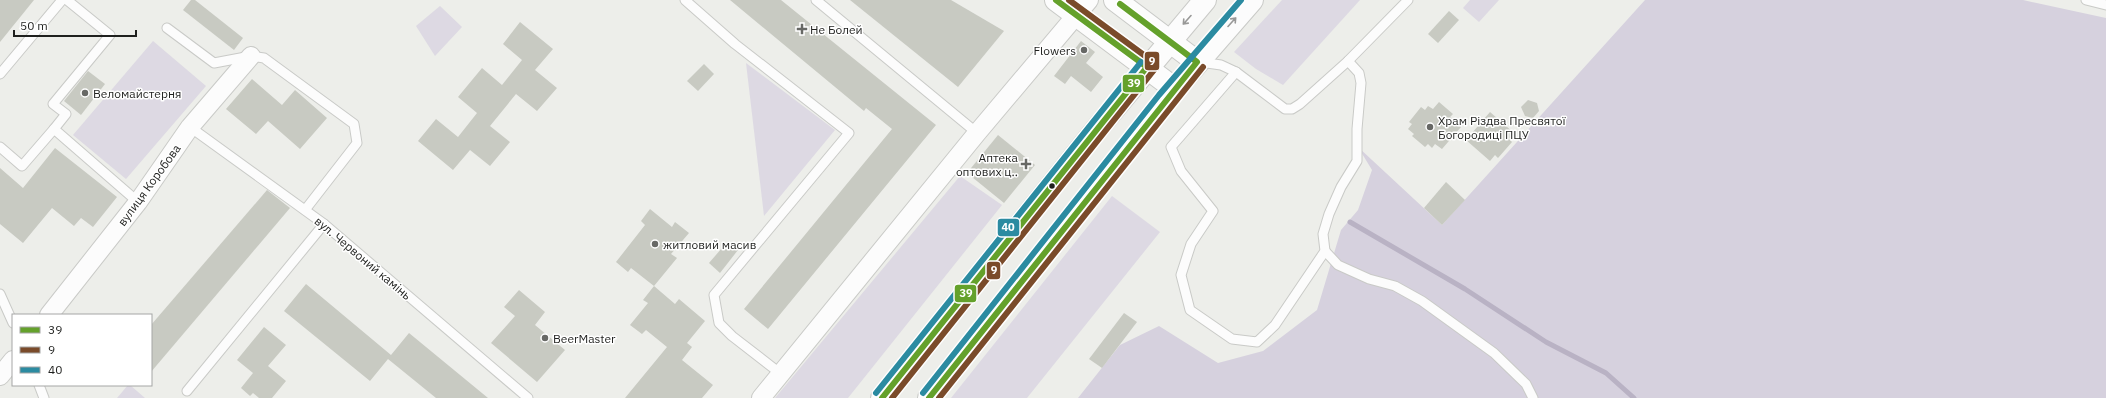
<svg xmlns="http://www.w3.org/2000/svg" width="2106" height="398" font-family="'IBM Plex Sans',sans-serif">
	<rect width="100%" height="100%" fill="#edeeea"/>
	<g fill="#ddd9e3">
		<path d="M1282 0H1360L1283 85 1256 69 1234 52Z"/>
		<path d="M1470 0H1499L1479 22 1463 8Z"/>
		<path d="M440 6 462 27 435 56 416 26Z"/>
		<path d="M153 41 206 86 126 179 73 135Z"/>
		<path d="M746 63 835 130 764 216Z"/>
		<path d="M960 176 1002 205 848 398H775Z"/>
		<path d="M1112 196 1160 232 1027 398H951Z"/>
		<path d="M128 385H130L145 398H117Z"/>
	</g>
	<path fill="#d6d1de" d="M1645 0H2023L2106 18V398H1078L1120 345 1159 326 1218 363 1263 351 1317 310 1341 230 1358 210 1372 170 1358 147 1442 225Z"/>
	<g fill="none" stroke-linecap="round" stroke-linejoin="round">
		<path stroke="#b9b2c4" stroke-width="5" d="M1350 222 1465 289 1546 342 1606 373 1634 398"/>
	</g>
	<g fill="#c8cac2">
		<path d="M0 0H34L0 42Z"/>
		<path d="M191 0H195L243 38 234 50 183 10Z"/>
		<path d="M730 0H781L936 125 768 329 744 309 892 129 866 108 864 111Z"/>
		<path d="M850 0H951L1004 31 958 87Z"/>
		<path d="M1449 11 1459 20 1438 43 1428 34Z"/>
		<path d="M520 22 553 49 535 70 557 88 537 111 516 94 490 126 510 142 490 166 470 150 453 170 418 141 436 119 458 137 477 113 458 97 482 68 502 85 522 60 503 44Z"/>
		<path d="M1081 41 1095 52 1086 63 1103 77 1091 92 1071 76 1065 84 1054 76Z"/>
		<path d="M704 64 714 74 698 91 687 81Z"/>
		<path d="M88 71 105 84 81 115 64 101Z"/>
		<path d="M252 79 282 105 295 90 327 118 300 149 268 121 256 134 226 109Z"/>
		<path d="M1528 100 1537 103 1539 111 1533 118 1525 116 1521 107Z"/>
		<path d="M1439 102 1453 114 1450 117 1461 127 1442 149 1435 144 1432 148 1428 144 1425 147 1412 136 1414 134 1408 129 1412 124 1409 122 1421 107 1425 110 1428 106 1433 109Z"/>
		<path d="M1490 112 1514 133 1509 139 1512 142 1498 158 1495 155 1490 161 1466 140Z"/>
		<path d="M998 135 1035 165 1004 203 967 173Z"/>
		<path d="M55 148 117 197 93 227 81 218 74 226 52 208 23 243 0 224V168L23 188Z"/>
		<path d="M1446 182 1465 200 1442 225 1424 208Z"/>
		<path d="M267 190 290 208 151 372V325Z"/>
		<path d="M650 209 672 227 675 222 689 233 671 254 677 258 654 286 631 268 628 272 616 262 645 225 641 221Z"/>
		<path d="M728 241 738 250 720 273 709 263Z"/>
		<path d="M306 284 391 355 409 333 488 398H436L388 359 370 381 284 311Z"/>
		<path d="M654 286 675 304 679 299 705 321 687 343 692 347 682 360 713 385 702 398H625L667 347 646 330 642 334 630 325 648 303 643 300Z"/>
		<path d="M519 290 545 312 535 325 565 350 537 382 491 343 515 316 504 307Z"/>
		<path d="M1124 313 1137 322 1102 368 1089 359Z"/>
		<path d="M264 327 286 345 268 366 286 381 272 398H259L253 393 250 396 241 388 253 373 237 360Z"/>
	</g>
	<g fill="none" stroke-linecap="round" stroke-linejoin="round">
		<g stroke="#c9cac7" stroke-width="11">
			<g id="lane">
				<path d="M685 0 735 44 849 133 714 295 719 323 732 336 781 374"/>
				<path d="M816 0 977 133"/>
				<path d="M2086 0 2106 5"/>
				<path d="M167 28 214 63 251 56 264 58 354 124 357 143 305 210"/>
				<path d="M1200 62 1221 65 1236 72 1285 109H1292L1300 104 1348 61 1408 0"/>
				<path d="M1236 72 1171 147 1181 171 1213 211 1191 244 1181 275 1190 310 1232 339 1257 342 1275 325 1325 251 1323 234 1329 214 1341 187 1357 161V129L1361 83 1359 73 1348 61"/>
				<path d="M0 74 62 0"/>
				<path d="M190 127 324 224 528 398"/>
				<path d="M54 129 66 114 53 104 110 35 67 0"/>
				<path d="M0 147 22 166 54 129 138 202"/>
				<path d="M1325 251 1338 265 1369 279 1395 286 1422 301 1494 353 1526 384 1533 398"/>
				<path d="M0 294 13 323"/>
				<path d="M39 385 44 398"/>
				<path d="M187 391 324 224"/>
			</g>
		</g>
		<g stroke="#c9cac7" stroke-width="20">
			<g id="street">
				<path d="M49 315 138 202 190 127 251 56"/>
				<path d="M0 376 13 360"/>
				<path d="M761 398 977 133 1089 0"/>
			</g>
		</g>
		<g stroke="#c9cac7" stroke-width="24">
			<g id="secondary">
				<path d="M1056 0 1175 89"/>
				<path d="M1115 0 1197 62"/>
				<path d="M882 398 1096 130 1205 0"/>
				<path d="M929 398 1165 100 1252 0"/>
			</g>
		</g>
		<use href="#lane" stroke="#fcfcfc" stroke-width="9"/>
		<use href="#street" stroke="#fcfcfc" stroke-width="18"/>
		<use href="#secondary" stroke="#fcfcfc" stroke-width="22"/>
		<g stroke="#fff" stroke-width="9">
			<g id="bus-1">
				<path d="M882 398 1147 67 1056 0"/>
				<path d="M929 398 1197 62 1120 4"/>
			</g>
		</g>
		<g stroke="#fff" stroke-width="9">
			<g id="bus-2">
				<path d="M892 398 1154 70 1152 61 1069 0"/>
				<path d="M939 398 1203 67"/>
			</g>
		</g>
		<g stroke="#fff" stroke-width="9">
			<g id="bus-3">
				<path d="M876 393 1141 62"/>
				<path d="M923 393 1159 95 1241 0"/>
			</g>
		</g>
		<use href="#bus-1" stroke="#64a12b" stroke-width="6"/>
		<use href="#bus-2" stroke="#7a4b2a" stroke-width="6"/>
		<use href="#bus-3" stroke="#2b8ba1" stroke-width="6"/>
	</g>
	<defs><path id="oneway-shaft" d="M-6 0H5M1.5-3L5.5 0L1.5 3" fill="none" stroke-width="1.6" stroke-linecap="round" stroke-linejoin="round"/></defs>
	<g stroke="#999998">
		<use href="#oneway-shaft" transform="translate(1187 20) rotate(132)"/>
		<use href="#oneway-shaft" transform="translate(1232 22) rotate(-48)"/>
	</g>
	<g fill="#676865" stroke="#fff" stroke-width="1.5">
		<path d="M800 23h4v4h4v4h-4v4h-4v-4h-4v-4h4z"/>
		<circle cx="1084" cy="50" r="4"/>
		<circle cx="85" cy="93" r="4"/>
		<circle cx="1430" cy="127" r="4"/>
		<path d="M1024 158h4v4h4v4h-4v4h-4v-4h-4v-4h4z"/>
		<circle cx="655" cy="244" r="4"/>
		<circle cx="545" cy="338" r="4"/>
	</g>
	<circle fill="#1f201e" stroke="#fff" stroke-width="1.5" cx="1052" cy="186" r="3.5"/>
	<g text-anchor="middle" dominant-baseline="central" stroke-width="3" stroke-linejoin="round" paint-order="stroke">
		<g font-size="12" fill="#1f201e" stroke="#fff" text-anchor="start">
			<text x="810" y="29">Не Болей</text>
			<text x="1076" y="50" text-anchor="end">Flowers</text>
			<text x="93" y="93">Веломайстерня</text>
			<text x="1438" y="120">Храм Різдва Пресвятої<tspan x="1438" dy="14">Богородиці ПЦУ</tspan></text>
			<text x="1018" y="157" text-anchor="end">Аптека<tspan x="1018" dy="14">оптових ц‥</tspan></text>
			<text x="663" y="244">житловий масив</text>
			<text x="553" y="338">BeerMaster</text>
		</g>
		<g font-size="12" fill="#1f201e" stroke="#fff">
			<text transform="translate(149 185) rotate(-54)">вулиця Коробова</text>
			<text transform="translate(363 258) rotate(40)">вул. Червоний камінь</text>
		</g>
	</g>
	<g stroke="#fff" stroke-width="1.5">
		<rect x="1144" y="51" width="16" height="20" rx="4" fill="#7a4b2a"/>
		<rect x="1122" y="74" width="23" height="19" rx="4" fill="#64a12b"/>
		<rect x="997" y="218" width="23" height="19" rx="4" fill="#2b8ba1"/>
		<rect x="986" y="261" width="15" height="19" rx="4" fill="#7a4b2a"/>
		<rect x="954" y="284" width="23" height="19" rx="4" fill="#64a12b"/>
	</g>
	<g font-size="11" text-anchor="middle" font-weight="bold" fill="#fff">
		<text x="1152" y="65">9</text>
		<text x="1134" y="87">39</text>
		<text x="1008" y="231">40</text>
		<text x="994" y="274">9</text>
		<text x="966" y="297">39</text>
	</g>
	<rect x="12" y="314" width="140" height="72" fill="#ffffff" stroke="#a5a6a5"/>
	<rect x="20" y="327" width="20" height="6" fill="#64a12b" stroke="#a5a6a5"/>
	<text x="48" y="334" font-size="12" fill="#1f201e">39</text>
	<rect x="20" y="347" width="20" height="6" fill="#7a4b2a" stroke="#a5a6a5"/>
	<text x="48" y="354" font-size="12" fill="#1f201e">9</text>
	<rect x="20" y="367" width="20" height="6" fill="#2b8ba1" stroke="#a5a6a5"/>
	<text x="48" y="374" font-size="12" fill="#1f201e">40</text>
	<path d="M14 30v6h122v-6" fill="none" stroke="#1f201e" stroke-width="2"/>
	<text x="20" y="30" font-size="12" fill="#1f201e" stroke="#ffffff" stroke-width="3" paint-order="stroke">50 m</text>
</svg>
